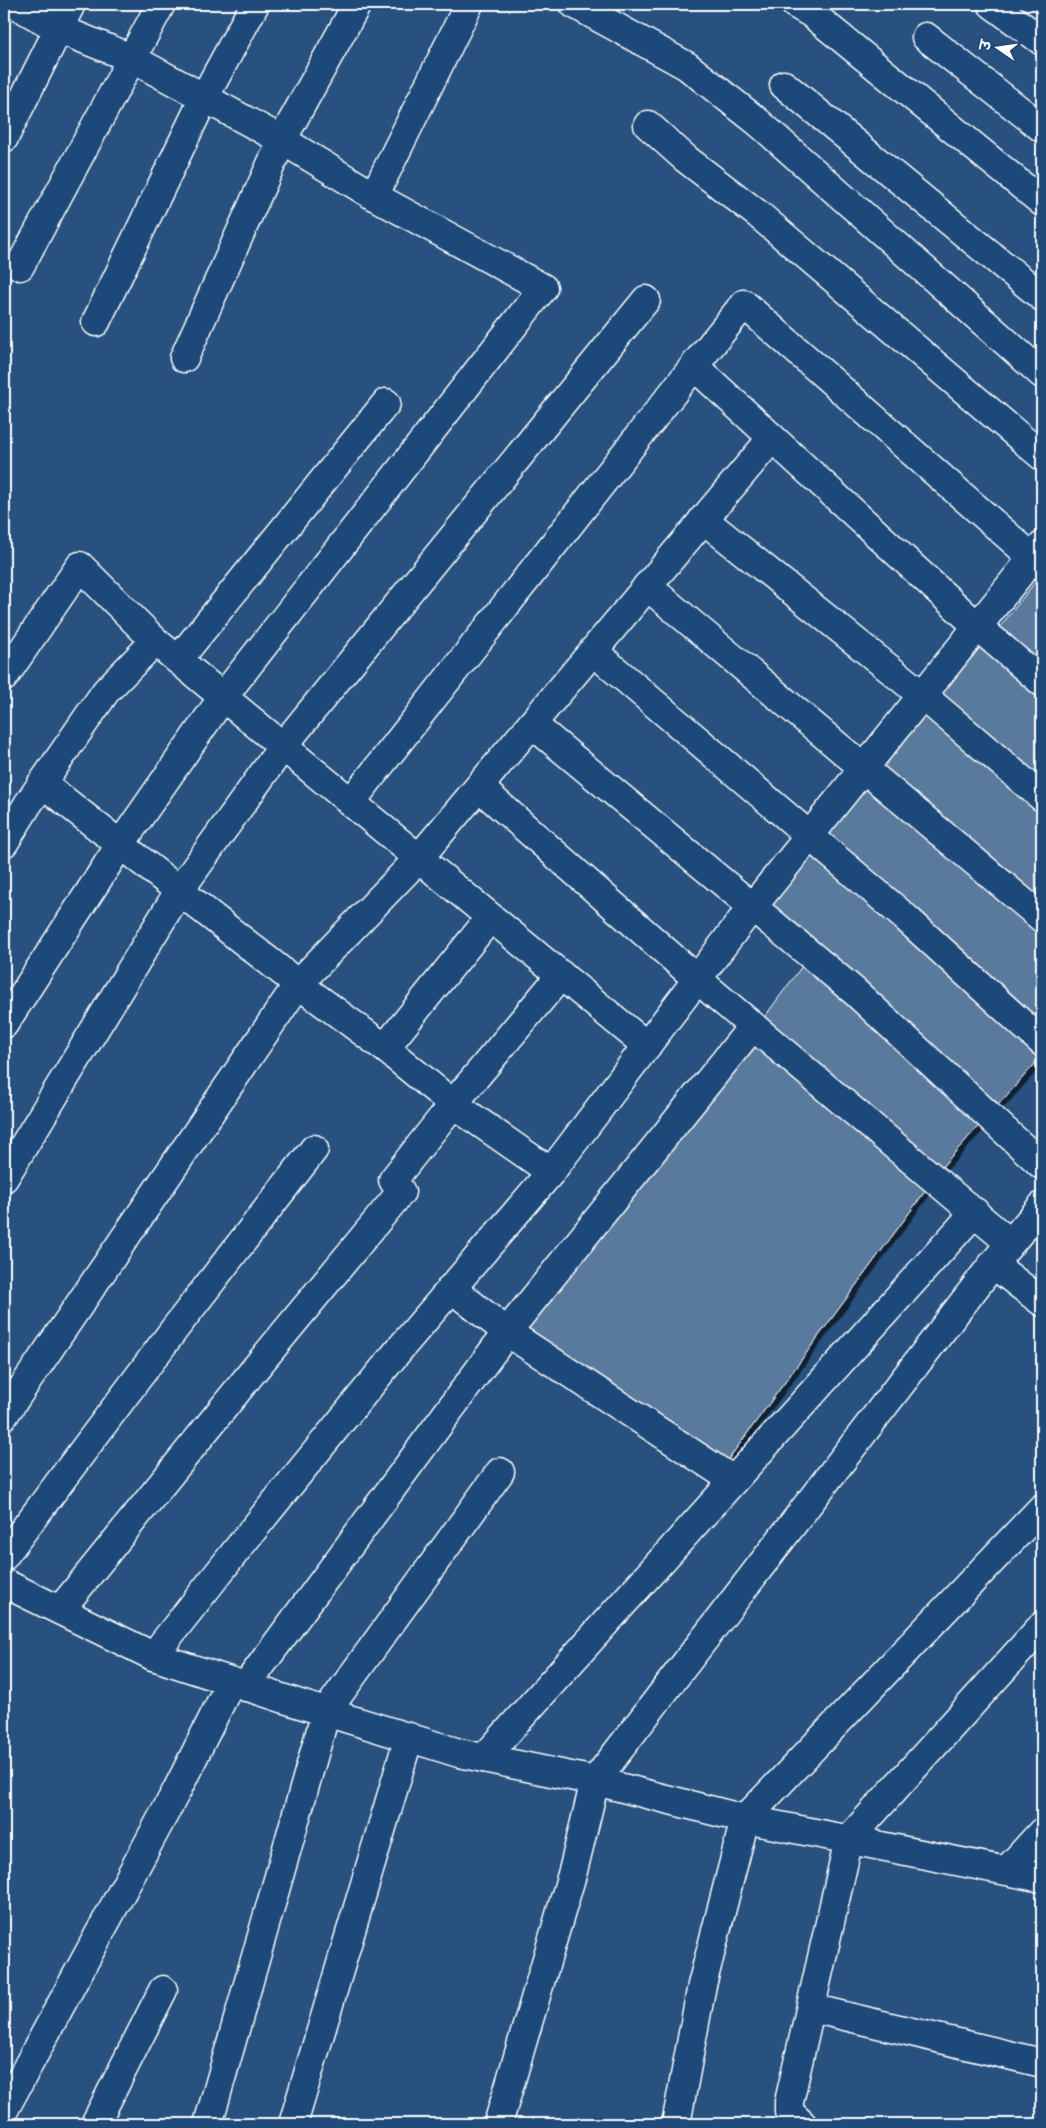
<svg xmlns="http://www.w3.org/2000/svg" width="1046" height="2128" font-family="Pangolin,'Playpen Sans Deva',sans-serif">
	<defs>
		<filter id="shadow"><feDropShadow dx="3" dy="5.5" stdDeviation="0" flood-color="#0009"/></filter>
	</defs>
	<rect width="100%" height="100%" fill="#28517f"/>
	<filter id="ink" filterUnits="userSpaceOnUse"><feTurbulence type="fractalNoise" baseFrequency=".02" numOctaves="2"/><feDisplacementMap in="SourceGraphic" scale="10" xChannelSelector="R" yChannelSelector="G"/><feConvolveMatrix kernelMatrix="1 2 1 2 8 2 1 2 1" color-interpolation-filters="sRGB"/></filter>
	<g filter="url(#ink)">
		<g fill="#5a7a9d" stroke="#fff" filter="url(#shadow)">
			<path d="M1039 577 1042 580V672L996 632Z"/>
			<path d="M980 641 1042 694V787L937 696Z"/>
			<path d="M920 711 1042 816V909L877 766Z"/>
			<path d="M866 781 1042 932V1025L822 835Z"/>
			<path d="M812 848 1042 1047V1056L999 1104 767 909Z"/>
			<path d="M805 962 984 1120 940 1169 763 1019Z"/>
			<path d="M755 1041 926 1190 727 1461 519 1329Z"/>
		</g>
		<g fill="none" stroke-linecap="round" stroke-linejoin="round">
			<g stroke="#fff" stroke-width="31">
				<g id="minor">
					<path d="M574 4 687 66 758 122 1042 374"/>
					<path d="M795 4 812 14 1042 202"/>
					<path d="M992 4 1042 41"/>
					<path d="M926 37 1042 128"/>
					<path d="M784 85 1042 297"/>
					<path d="M648 125 686 159 759 215 1042 456"/>
					<path d="M4 138 71 4"/>
					<path d="M374 196 469 4"/>
					<path d="M20 266 161 4"/>
					<path d="M96 322 204 98 255 4"/>
					<path d="M184 358 282 140 357 4"/>
					<path d="M694 366 744 304 1042 566"/>
					<path d="M703 519 922 695 1042 797"/>
					<path d="M647 586 1042 918"/>
					<path d="M593 651 906 918 1042 1042"/>
					<path d="M178 660 386 403"/>
					<path d="M4 677 80 566 155 641 647 1046"/>
					<path d="M532 724 854 991 1042 1165"/>
					<path d="M42 783 298 984 385 1048 453 1104 551 1172"/>
					<path d="M479 787 697 979 1010 1243"/>
					<path d="M351 802 694 366 977 626 1042 682"/>
					<path d="M4 843 28 804 106 691 155 641"/>
					<path d="M4 1024 120 845 223 697 543 288 374 196 282 140 131 58 59 29 15 4"/>
					<path d="M385 1048 490 918"/>
					<path d="M4 1178 179 891 283 746 646 300"/>
					<path d="M993 1264 1042 1302"/>
					<path d="M451 1288 507 1332 733 1480"/>
					<path d="M4 1415 298 984 419 858 772 438"/>
					<path d="M4 1556 176 1327 314 1149"/>
					<path d="M4 1583 153 1656 300 1704 459 1753 595 1781 745 1819 1042 1878"/>
					<path d="M60 1610 254 1370 401 1192 393 1180 453 1104 561 975"/>
					<path d="M153 1656 243 1542 398 1351 551 1172 742 920 1042 546"/>
					<path d="M245 1687 507 1332 753 1026"/>
					<path d="M484 1758 975 1212"/>
					<path d="M1007 1870 1042 1832"/>
					<path d="M811 2008 1042 2063"/>
					<path d="M4 2110 177 1790 231 1682"/>
					<path d="M95 2124 163 1990"/>
					<path d="M208 2124 326 1712 500 1472"/>
					<path d="M293 2124 409 1737"/>
					<path d="M498 2124 573 1871 595 1781 993 1264 1042 1206"/>
					<path d="M676 2124 702 1985 745 1819 1042 1508"/>
					<path d="M802 2124 789 2112V2102L849 1839 1042 1626"/>
				</g>
			</g>
			<use href="#minor" stroke="#1f4a7a" stroke-width="28"/>
		</g>
	</g>
	<rect width="1046" height="2128" fill="none" stroke="#1f4a7a" stroke-width="20"/>
	<rect x="10" y="10" width="1026" height="2108" fill="none" stroke="#fff" stroke-width="2" filter="url(#ink)"/>
	<g transform="translate(998 48) rotate(283)" stroke="#1f4a7a" stroke-width="4" paint-order="stroke">
	<path d="M0-4L9 19L0 12L-9 19Z" fill="#ffffff"/>
	<text y="-8" font-size="14" font-weight="bold" text-anchor="middle" fill="#ffffff">उ</text>
	</g>
</svg>
